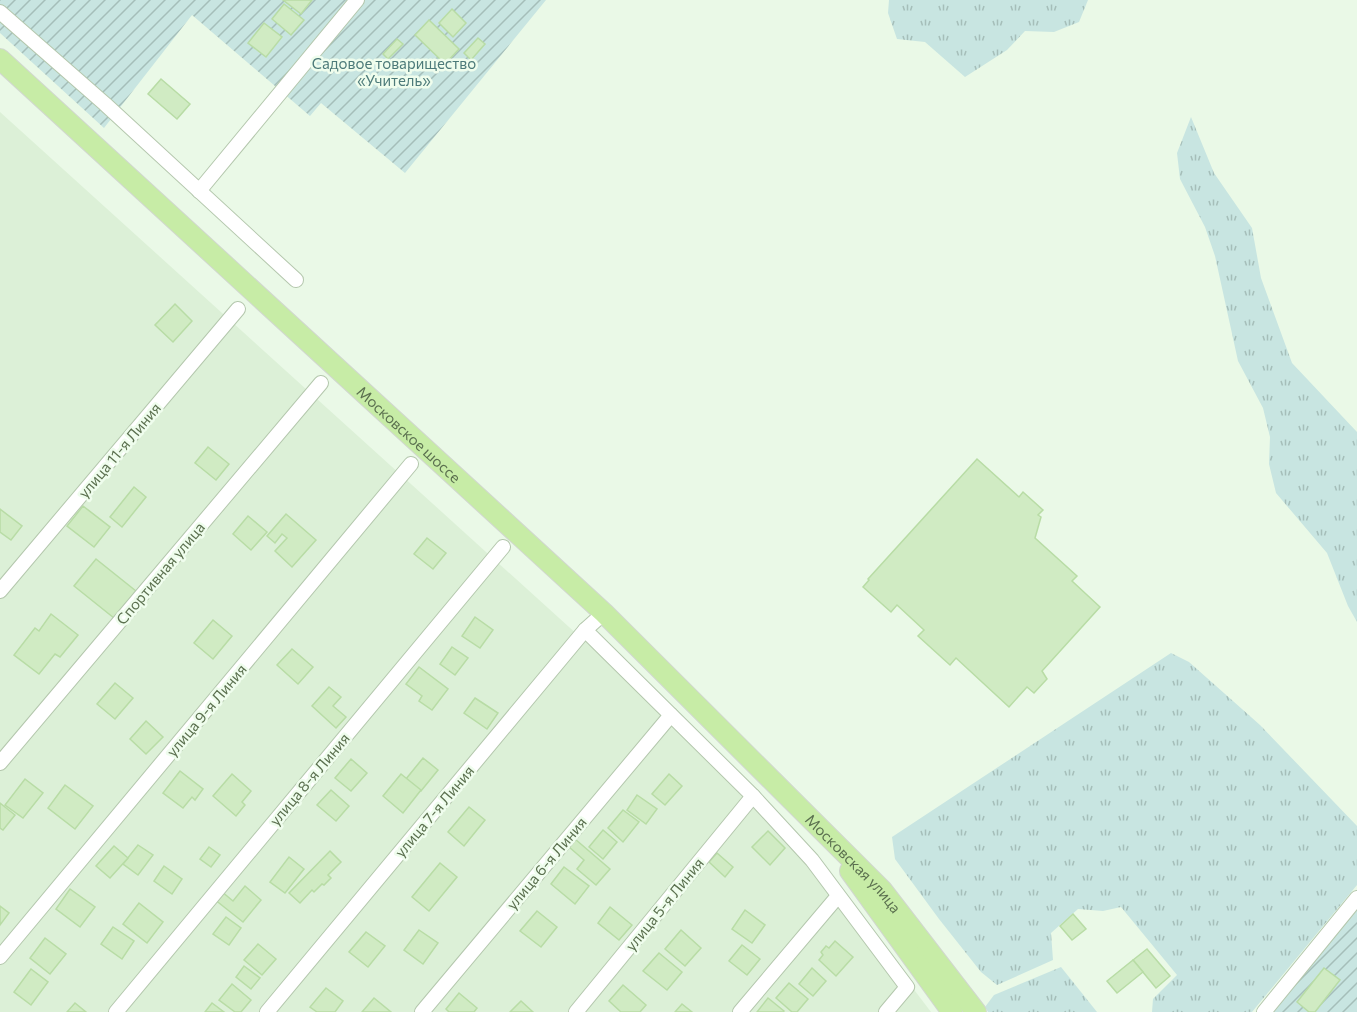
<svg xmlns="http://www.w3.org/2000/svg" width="1357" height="1012" font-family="Commissioner,sans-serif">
	<defs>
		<pattern id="grass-tufts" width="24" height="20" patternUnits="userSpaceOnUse" patternTransform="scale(1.5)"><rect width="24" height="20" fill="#c8e5e1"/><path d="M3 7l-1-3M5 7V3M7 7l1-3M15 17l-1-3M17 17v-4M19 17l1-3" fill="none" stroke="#a5beb9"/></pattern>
		<pattern id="garden-furrows" width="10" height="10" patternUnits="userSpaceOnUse" patternTransform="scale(1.5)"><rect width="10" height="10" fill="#c8e5e1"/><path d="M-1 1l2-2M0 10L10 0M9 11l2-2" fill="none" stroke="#a5beb9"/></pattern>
	</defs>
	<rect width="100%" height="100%" fill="#eaf9e7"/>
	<path fill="#dcf0d7" d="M0 112 791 828 931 1012H0Z"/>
	<g fill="url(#grass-tufts)">
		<path d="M889 0H1088L1079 22 1054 32 1025 31 1007 50 965 77 925 42 897 39 888 13Z"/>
		<path d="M1191 117 1214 173 1252 228 1261 278 1292 363 1357 432V622L1348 606 1327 553 1276 493 1269 464 1270 437 1263 408 1238 361 1215 256 1205 227 1180 179 1177 153Z"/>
		<path d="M1171 653 1189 662 1260 725 1357 826V885L1252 1012H1152L1153 999 1177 975 1121 907 1103 911 1078 909 1051 933 1053 960 997 985 981 972 939 919 895 859 892 837Z"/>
		<path d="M1061 967 1097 1012H988L985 1007 994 995Z"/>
	</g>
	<g fill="url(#garden-furrows)">
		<path d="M0 0H546L405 173 321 103 310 116 192 15 104 128 0 33Z"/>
		<path d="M1357 905V1012H1272Z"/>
	</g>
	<g fill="#d0ebc3" stroke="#b8dca5" stroke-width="1.5">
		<path d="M283 0H312L301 14Z"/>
		<path d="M284 4 304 20 291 35 272 19Z"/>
		<path d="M452 9 466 23 453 37 439 23Z"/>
		<path d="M429 20 459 49 445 64 415 35Z"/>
		<path d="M264 23 282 37 266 57 248 43Z"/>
		<path d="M478 38 485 44 471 60 464 53Z"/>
		<path d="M397 39 403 44 388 59 383 54Z"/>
		<path d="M161 79 190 104 177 119 148 94Z"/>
		<path d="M175 304 192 321 173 342 155 325Z"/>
		<path d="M208 447 229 464 216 480 195 463Z"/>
		<path d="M977 459 1019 497 1023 492 1043 510 1038 515 1041 517 1035 538 1077 576 1072 581 1100 607 1042 671 1047 679 1034 693 1027 687 1009 707 956 658 950 665 918 636 924 630 897 605 891 612 863 587 869 580 868 579Z"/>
		<path d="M134 487 146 497 122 527 110 517Z"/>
		<path d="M83 506 110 527 94 547 67 526Z"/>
		<path d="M0 509 22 526 11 540 0 532Z"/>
		<path d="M286 514 316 540 292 567 275 551 287 538 282 534 275 543 267 536Z"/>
		<path d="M248 516 267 532 251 550 233 534Z"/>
		<path d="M427 538 446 553 433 569 414 554Z"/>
		<path d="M96 559 136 591 114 618 74 586Z"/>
		<path d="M51 614 78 635 60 657 55 654 39 674 14 655 35 628 39 631Z"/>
		<path d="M475 617 493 630 480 648 462 636Z"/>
		<path d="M213 620 232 636 213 659 194 643Z"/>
		<path d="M452 647 468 658 455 675 440 664Z"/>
		<path d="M292 649 313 667 298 684 277 665Z"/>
		<path d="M419 667 448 689 432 710 419 701 422 696 406 684Z"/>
		<path d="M115 683 133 698 115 719 97 704Z"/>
		<path d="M329 687 341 697 333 706 346 717 336 728 312 706Z"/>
		<path d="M475 698 498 713 487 729 464 713Z"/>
		<path d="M146 721 163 737 146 754 130 739Z"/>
		<path d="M423 758 438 770 421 791 406 779Z"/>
		<path d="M351 759 367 773 351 791 335 778Z"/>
		<path d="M180 771 203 789 195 800 192 797 183 808 163 793Z"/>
		<path d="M232 774 251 791 242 802 245 805 236 816 213 796Z"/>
		<path d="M401 774 421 790 403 813 383 796Z"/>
		<path d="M669 774 682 786 665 805 652 794Z"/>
		<path d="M25 779 43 793 23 818 5 805Z"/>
		<path d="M65 785 93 806 75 829 48 808Z"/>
		<path d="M331 790 349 806 336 821 317 805Z"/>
		<path d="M637 795 657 809 646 824 627 810Z"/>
		<path d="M0 803 15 815 3 830 0 828Z"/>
		<path d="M469 807 485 820 464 846 448 832Z"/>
		<path d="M623 810 639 822 623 842 608 828Z"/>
		<path d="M603 830 617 842 603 859 589 847Z"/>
		<path d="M768 831 785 848 770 865 752 847Z"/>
		<path d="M575 839 610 869 596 885 577 869 584 860 569 847Z"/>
		<path d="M138 845 153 855 138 875 123 864Z"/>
		<path d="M114 846 128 858 110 878 96 866Z"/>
		<path d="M209 847 220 855 211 867 200 859Z"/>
		<path d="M330 851 341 862 328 875 331 878 324 885 322 884 314 892 312 890 300 903 289 893Z"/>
		<path d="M717 853 733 867 725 877 709 862Z"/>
		<path d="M289 857 304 869 285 893 270 882Z"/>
		<path d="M440 863 457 877 429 911 412 897Z"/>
		<path d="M164 866 182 879 172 894 154 881Z"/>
		<path d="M564 867 589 886 575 904 551 884Z"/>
		<path d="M245 886 261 900 243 922 214 899 221 891 233 901Z"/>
		<path d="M70 889 95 907 80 927 56 909Z"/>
		<path d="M139 903 163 922 147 943 123 924Z"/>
		<path d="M0 906 9 913 0 925Z"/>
		<path d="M610 907 632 925 619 940 598 923Z"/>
		<path d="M745 910 765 925 752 943 732 929Z"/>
		<path d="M537 911 557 927 541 947 520 931Z"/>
		<path d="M1073 914 1086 929 1072 940 1060 926Z"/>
		<path d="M226 917 241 928 229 945 213 934Z"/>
		<path d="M113 927 134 941 122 959 101 944Z"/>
		<path d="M419 930 438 943 423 964 404 950Z"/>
		<path d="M681 930 701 948 685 966 665 949Z"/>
		<path d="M366 932 385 946 368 967 349 952Z"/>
		<path d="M45 938 66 954 50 974 30 958Z"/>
		<path d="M835 941 853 957 836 976 819 960 823 955 821 952 826 946 829 948Z"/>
		<path d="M258 944 276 959 262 975 244 960Z"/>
		<path d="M742 945 760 959 747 975 729 961Z"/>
		<path d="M1147 949 1170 976 1156 988 1133 960Z"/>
		<path d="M659 953 682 972 667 990 643 971Z"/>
		<path d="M1133 960 1143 972 1117 993 1107 981Z"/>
		<path d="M244 966 260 978 251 989 236 977Z"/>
		<path d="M812 968 826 981 813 996 799 984Z"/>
		<path d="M1324 968 1340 980 1315 1012H1309L1297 1002Z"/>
		<path d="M31 969 48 982 31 1005 14 992Z"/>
		<path d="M789 983 808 999 797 1012H792L776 998Z"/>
		<path d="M232 984 251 1000 241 1012H235L219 1000Z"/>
		<path d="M623 985 646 1005 640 1012H621L609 1001Z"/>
		<path d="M326 988 343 1001 335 1012H317L310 1007Z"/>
		<path d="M459 993 477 1008 474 1012H449L446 1009Z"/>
		<path d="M374 998 391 1012H362Z"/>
		<path d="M768 998 784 1011 783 1012H757Z"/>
		<path d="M521 1001 533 1012H510Z"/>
		<path d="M75 1003 86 1012H67Z"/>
		<path d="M212 1003 224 1012H205Z"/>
		<path d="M682 1004 692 1012H675Z"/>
	</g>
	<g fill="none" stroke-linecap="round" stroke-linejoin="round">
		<g stroke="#b4c7ad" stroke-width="16">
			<g id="minor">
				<path d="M0 12 105 104 296 280"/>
				<path d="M199 191 357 0"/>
				<path d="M0 591 238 309"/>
				<path d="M585 630 753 796 812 860 907 987 886 1012"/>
				<path d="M0 763 321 383"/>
				<path d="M0 957 411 464"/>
				<path d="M116 1012 503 547"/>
				<path d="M267 1012 585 630 604 613"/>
				<path d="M422 1012 671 715"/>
				<path d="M576 1012 753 796"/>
				<path d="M740 1012 838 896"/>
				<path d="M1264 1012 1357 898"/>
			</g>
		</g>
		<g stroke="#d1d7ce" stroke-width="22">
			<g id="highway">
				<path id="s1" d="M0 59 604 613 882 890 976 1012"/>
				<path d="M850 871 952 1012"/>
			</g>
		</g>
		<use href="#minor" stroke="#fff" stroke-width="14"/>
		<use href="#highway" stroke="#c7eca6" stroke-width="20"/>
	</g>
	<g text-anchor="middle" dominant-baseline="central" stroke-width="5" stroke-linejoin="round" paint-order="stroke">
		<g font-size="15" fill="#4c7a79" stroke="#effded">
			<text x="394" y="63">Садовое товарищество<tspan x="394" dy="17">«Учитель»</tspan></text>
		</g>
		<g font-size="15" fill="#5b704f" stroke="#effded">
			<text stroke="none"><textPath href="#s1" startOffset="555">Московское шоссе</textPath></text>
			<text transform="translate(119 450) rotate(-50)">улица 11-я Линия</text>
			<text transform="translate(160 573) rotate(-50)">Спортивная улица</text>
			<text transform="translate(206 710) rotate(-50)">улица 9-я Линия</text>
			<text transform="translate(309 779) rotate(-50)">улица 8-я Линия</text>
			<text transform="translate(434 811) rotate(-50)">улица 7-я Линия</text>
			<text transform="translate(546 863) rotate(-50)">улица 6-я Линия</text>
			<text stroke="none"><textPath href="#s1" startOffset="1173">Московская улица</textPath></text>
			<text transform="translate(664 904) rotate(-51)">улица 5-я Линия</text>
		</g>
	</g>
</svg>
